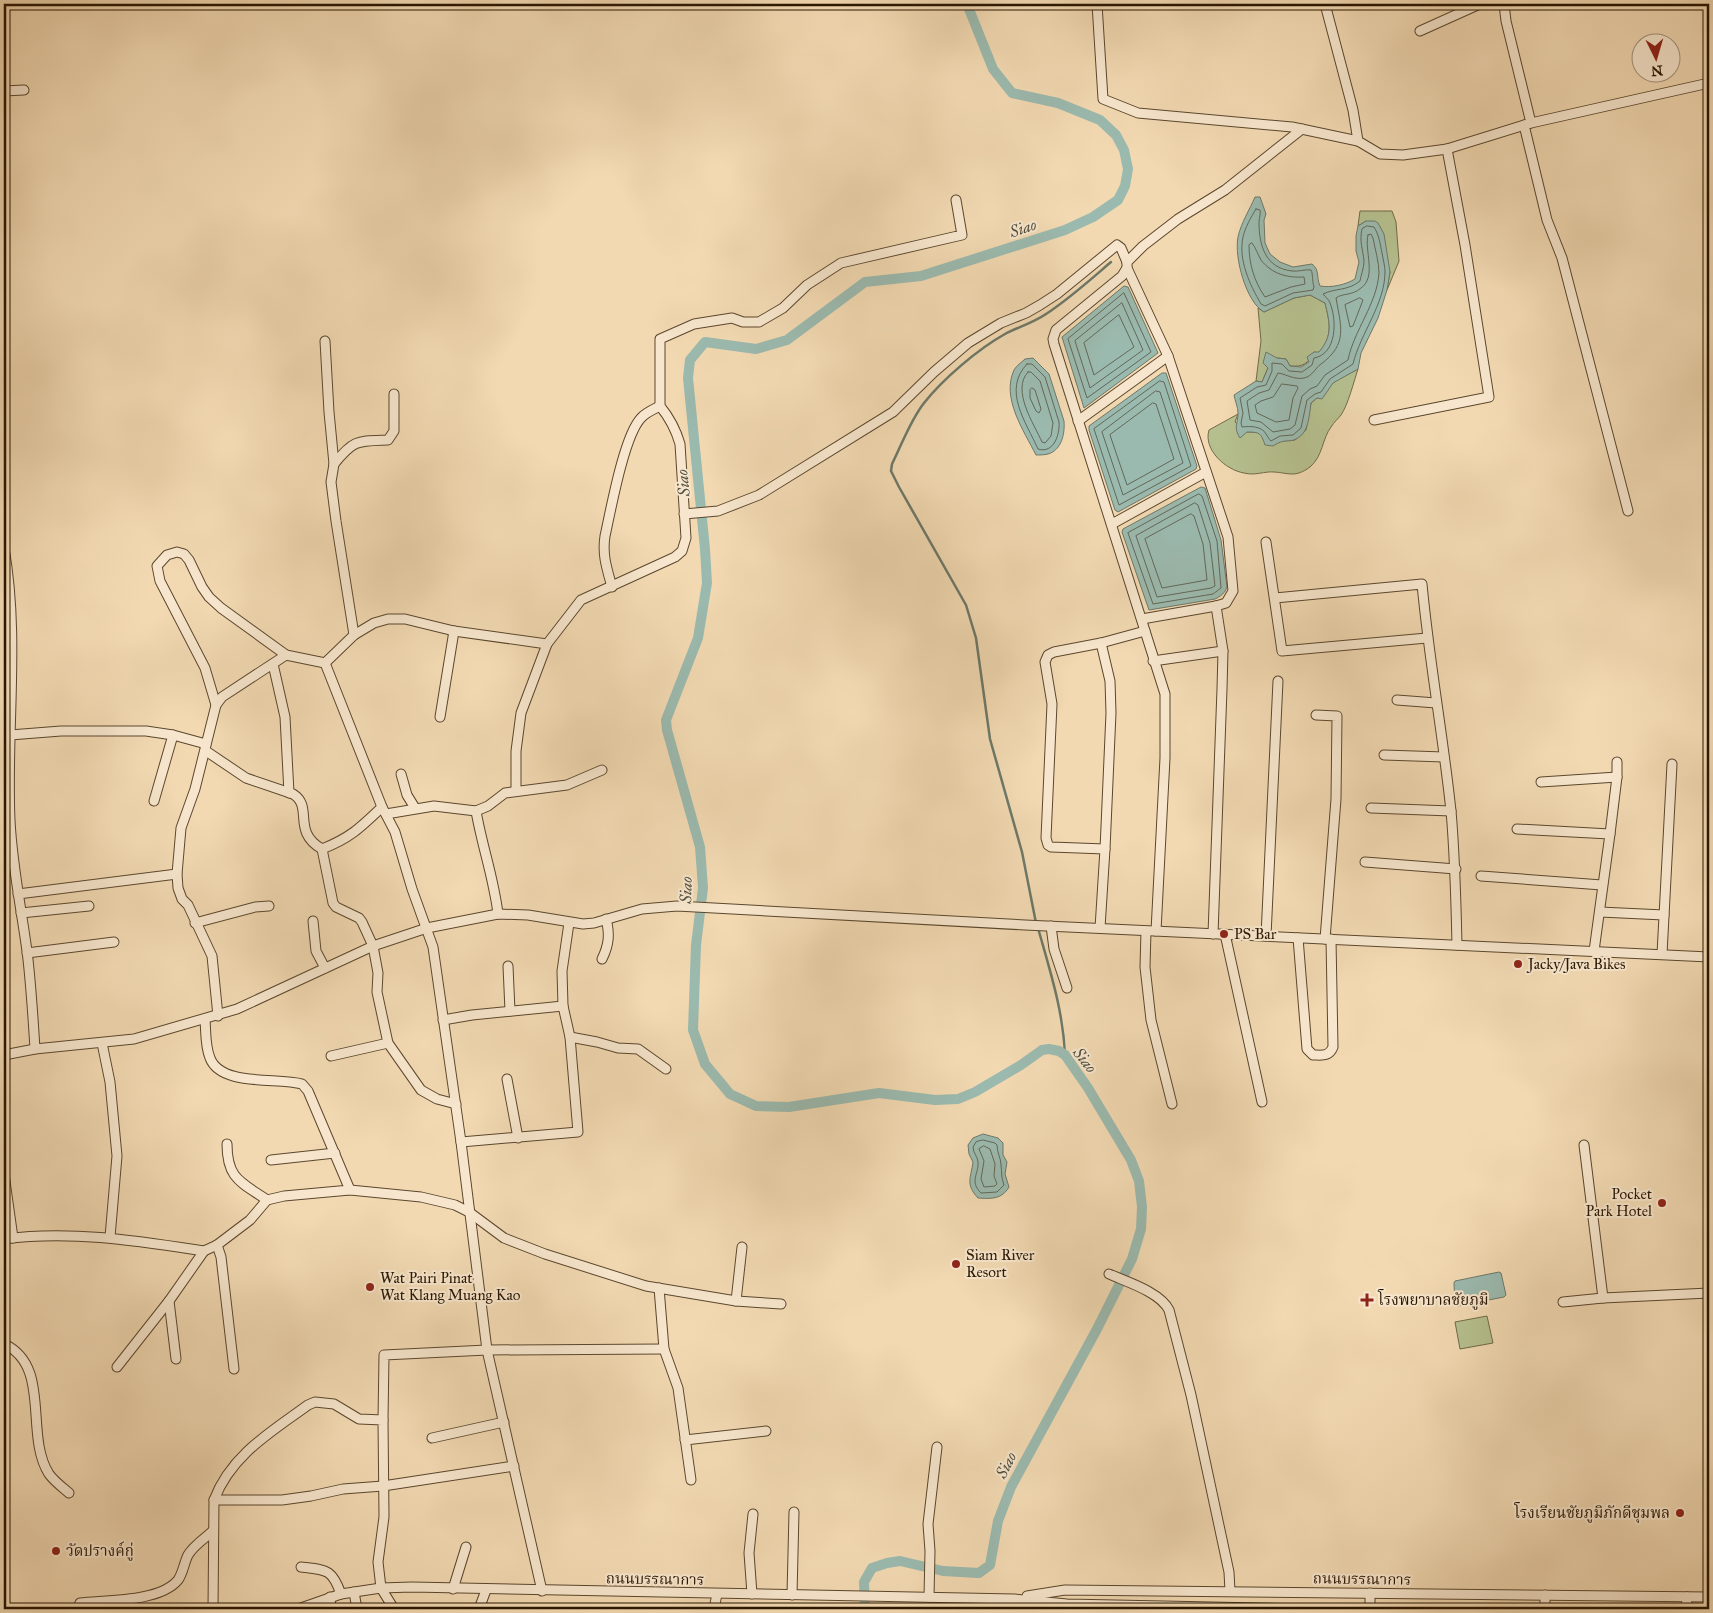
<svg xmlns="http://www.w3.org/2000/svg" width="1713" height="1613" font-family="'IM FELL Great Primer','Noto Serif Thai',serif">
	<rect width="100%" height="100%" fill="#f2d9b2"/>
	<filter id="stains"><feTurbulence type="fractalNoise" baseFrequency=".004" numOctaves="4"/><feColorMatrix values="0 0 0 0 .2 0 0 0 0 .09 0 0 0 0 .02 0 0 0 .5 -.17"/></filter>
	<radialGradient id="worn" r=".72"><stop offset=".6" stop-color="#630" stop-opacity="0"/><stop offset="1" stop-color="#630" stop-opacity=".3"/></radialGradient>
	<g fill="#b6c08f" stroke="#706b48">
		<path d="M1360 211H1392L1396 222 1399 261 1387 290 1390 272 1366 221 1358 226Z"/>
		<path d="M1310 295 1325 303C1330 324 1333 335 1319 353L1314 352C1308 364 1303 367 1290 366L1286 359 1277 358 1268 368 1262 382 1256 381 1261 341 1258 308 1264 312 1294 298Z"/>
		<path d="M1358 369C1354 381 1348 405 1341 415 1338 419 1334 422 1331 427 1322 439 1323 456 1310 467 1295 478 1289 473 1274 472 1265 471 1255 476 1244 473 1226 470 1203 450 1209 430L1238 414 1235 422 1247 432H1256L1281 441 1295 440 1306 430 1311 403 1317 398H1322L1332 383Z"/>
		<path d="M1487 1316 1493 1343 1460 1349 1455 1322Z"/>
	</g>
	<g fill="#9bbaaf" stroke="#6d7869">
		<path d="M1255 197H1260L1266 214 1264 220 1265 243 1270 254 1280 262 1293 267 1312 264C1320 270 1316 277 1320 286 1331 288 1345 285 1355 279L1359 262 1356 251V236L1358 226 1366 221H1375L1378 223 1384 234 1390 272 1387 290 1378 318 1361 353 1358 369 1333 383 1322 399 1317 398 1311 403C1309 416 1309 433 1296 439 1288 443 1285 438 1273 446L1265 445C1261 433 1260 432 1247 432L1240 438C1233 427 1238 424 1238 413 1238 407 1235 401 1234 395L1256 381 1262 382 1268 368 1263 363 1266 352 1277 358 1286 359 1290 366 1301 367 1309 362 1307 357 1314 352H1319C1333 335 1330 324 1325 303L1310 295 1294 298 1264 312C1246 302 1234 257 1238 237 1241 223 1250 209 1255 197Z"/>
		<path d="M1124 286 1128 287 1158 353 1084 408 1062 337Z"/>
		<path d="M1033 358 1049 374 1064 421C1065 433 1062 450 1048 454 1044 455 1039 455 1036 455 1024 431 1001 398 1014 370 1016 366 1022 362 1025 359Z"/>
		<path d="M1162 373H1166L1197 466 1196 469 1118 512 1115 510 1089 430V426Z"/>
		<path d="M1201 487 1205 488 1221 540 1227 587C1225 593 1221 596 1215 599L1149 610 1122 532 1123 529Z"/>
		<path d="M983 1134 998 1138 1003 1143V1155L1007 1162 1005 1174 1009 1187C1002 1199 992 1199 978 1198 965 1184 971 1178 973 1162L969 1154 968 1145 973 1138Z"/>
		<path d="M1499 1272 1501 1273 1506 1295 1504 1297 1458 1306 1455 1305 1454 1283 1455 1281Z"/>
	</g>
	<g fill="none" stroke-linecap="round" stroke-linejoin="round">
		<g stroke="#626858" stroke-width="1">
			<path d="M1256 209 1260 210C1261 215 1259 217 1259 222 1259 245 1265 268 1292 271 1298 272 1305 269 1311 270 1313 273 1312 281 1314 287L1313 290 1293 293 1265 306 1261 304C1250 285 1238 260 1243 237 1245 228 1251 217 1256 209Z"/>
			<path d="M1367 226 1374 227C1379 235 1380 243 1382 253 1383 259 1385 266 1385 272 1385 304 1360 334 1353 364L1330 379 1321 392 1315 394 1307 400 1301 428 1293 435 1280 436 1271 441C1269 439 1268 437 1266 434 1262 426 1250 426 1242 427L1241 423 1243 413 1240 398 1257 387 1266 385 1272 371V363L1282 364 1289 371 1302 372 1312 365 1314 358C1337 354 1337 320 1330 303 1329 299 1325 297 1323 294 1335 288 1348 291 1360 281 1361 275 1364 268 1364 261 1363 249 1359 242 1362 229Z"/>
			<path d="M1368 235 1371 234 1373 238C1375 249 1379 262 1379 273 1377 304 1354 330 1348 360L1325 375 1317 386 1310 389 1302 396 1295 425 1290 429 1273 432 1261 422 1250 420 1247 401 1259 393 1269 390 1278 373C1286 374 1294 380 1304 378 1313 376 1315 368 1321 364 1348 344 1341 327 1336 298 1342 293 1352 296 1361 288 1377 277 1364 250 1368 235Z"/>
			<path d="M1252 243C1256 248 1258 255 1261 260 1272 274 1287 278 1304 277L1305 284 1291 287 1265 297C1254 281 1249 264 1249 245Z"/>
			<path d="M1124 293 1151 352 1087 398 1068 339Z"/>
			<path d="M1360 298 1363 300 1353 326 1350 327 1345 305Z"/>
			<path d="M1122 303 1143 350 1090 388 1075 341Z"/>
			<path d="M1119 315 1134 347 1094 375 1084 343Z"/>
			<path d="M1027 364H1032L1045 377 1059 422C1060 434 1054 454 1038 449 1026 422 1002 390 1027 364Z"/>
			<path d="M1028 372H1031L1040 381 1053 423 1051 436 1045 443 1042 442C1034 424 1011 390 1028 372Z"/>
			<path d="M1160 381 1164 382 1191 466 1119 505 1094 429Z"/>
			<path d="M1282 384 1297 386 1298 388 1293 398 1289 420 1276 422 1257 413 1255 405 1261 401 1273 397Z"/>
			<path d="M1032 388 1035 390 1041 409 1039 413 1036 411 1030 398V390Z"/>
			<path d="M1156 391 1160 392 1183 463 1123 495 1102 432Z"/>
			<path d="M1153 403 1156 404 1174 459 1127 485 1110 435Z"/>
			<path d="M1199 494 1202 496 1217 541 1221 588 1213 594 1153 604 1128 533Z"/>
			<path d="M1195 503 1198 505 1210 543 1215 586 1211 588 1157 597 1136 536Z"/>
			<path d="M1191 514 1194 516 1203 544 1207 580 1162 588 1145 539Z"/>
			<path d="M983 1140 995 1143 997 1145C997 1153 1001 1158 1001 1165 1002 1174 1001 1176 1004 1185L997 1192 981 1193C969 1181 979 1174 978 1162 978 1157 973 1153 973 1147L976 1142Z"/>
			<path d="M984 1146 990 1149 995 1164 994 1176 997 1184 995 1186 984 1187 981 1179 984 1161 979 1149Z"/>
		</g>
		<g stroke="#6d7869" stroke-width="2.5">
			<path d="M1036 923 1022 852 990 739 976 638 966 605 899 487 891 471 892 464C902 444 910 421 924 403 943 379 978 349 1005 334 1018 327 1033 323 1046 314 1069 299 1090 280 1111 262"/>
			<path d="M1038 928C1050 971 1063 1010 1065 1055"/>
		</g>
		<path stroke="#9bbaaf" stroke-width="10" d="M865 1609 864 1582 872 1568 887 1563 900 1561 943 1571 979 1573 990 1565 998 1521 1011 1487 1097 1329 1132 1259 1141 1229 1142 1207 1139 1181 1131 1160 1088 1088 1065 1055 1059 1051 1049 1049 1042 1050 1021 1065 975 1092 958 1099 935 1100 879 1093 789 1107 756 1106 730 1094 705 1064 693 1030 696 945 703 888 700 847 667 730 666 720 698 638 707 583 705 549 688 378 690 360 705 342 756 349 787 340 865 282 921 276 1065 230 1093 217 1118 200 1125 186 1128 169 1124 150 1116 135 1100 120 1058 103 1012 93 993 69 967 4"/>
		<g stroke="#5b472d" stroke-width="11">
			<g id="minor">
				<path d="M1097 4 1103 99 1138 113 1292 127 1358 141"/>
				<path d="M1325 4 1353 110 1358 141 1380 154 1403 155 1447 149 1531 123 1709 83"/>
				<path d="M1504 4 1506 21 1531 123"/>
				<path d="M1420 31 1480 4"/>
				<path d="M4 91 24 90"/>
				<path d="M1524 125 1547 220 1562 258 1628 511"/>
				<path d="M1127 268 1168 356 1228 537 1233 591 1226 603 1216 606 1142 619"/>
				<path d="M325 341 329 412 334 464 331 482 336 521 354 635"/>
				<path d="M1374 420 1489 397 1465 245 1447 149"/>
				<path d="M1078 421 1168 356"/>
				<path d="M334 464C354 439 358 441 388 440L394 431V394"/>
				<path d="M684 514 718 511 759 495 893 412 934 372 968 343 1001 323 1026 313 1040 305 1057 294 1117 245 1121 248 1127 262"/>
				<path d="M1112 524 1206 472"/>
				<path d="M1266 542 1282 651 1427 638"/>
				<path d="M4 548C20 637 6 730 10 820 12 864 21 907 27 951 31 983 33 1017 35 1049"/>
				<path d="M612 587C607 569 602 555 605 536 611 509 624 436 641 418 645 413 654 409 660 406"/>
				<path d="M1275 598 1422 584C1429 660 1443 735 1451 811 1455 856 1456 900 1457 945"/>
				<path d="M1153 661 1223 651"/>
				<path d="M325 663 382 807 395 832 412 889 433 947 461 1142 487 1350 542 1591"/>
				<path d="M273 664 285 717 289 793"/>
				<path d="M1397 700 1436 703"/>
				<path d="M216 705 205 668 160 581 157 566 167 555 177 552 184 554 189 560 202 587 209 597 221 608 286 655 325 663 354 635 374 623 388 619H405L454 631 547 644 581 600 675 557 682 551 686 538 680 444C676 430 669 417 660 406V339L694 324 732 318 743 322H759L783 308 807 285 841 263 962 235 956 200"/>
				<path d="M1316 715 1337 716 1336 799 1325 939"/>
				<path d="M440 717 454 631"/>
				<path d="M10 735 61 731H146L173 735 206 744"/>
				<path d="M206 751 246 778 293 794C314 807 291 831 322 849L333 903 336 907 359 918 362 922 373 946 378 973 377 992 388 1043 421 1090 437 1099 456 1104"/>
				<path d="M1384 755 1444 757"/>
				<path d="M401 774 407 795 415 808"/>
				<path d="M1541 782 1617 777"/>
				<path d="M516 791V751L521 713 547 644"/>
				<path d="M154 801 173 735"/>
				<path d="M1371 808 1451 811"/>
				<path d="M476 811C482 846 494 879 498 914"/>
				<path d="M386 814 434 806 476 811 488 806 505 793 567 785 602 770"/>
				<path d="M1517 829 1610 834"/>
				<path d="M322 849C350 838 360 828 382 807"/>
				<path d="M1105 849 1051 847 1048 845 1046 838 1052 704 1045 662 1048 655 1054 652 1101 643 1145 631"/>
				<path d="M1365 862 1456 869"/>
				<path d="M1481 876 1602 885"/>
				<path d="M18 894 177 874"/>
				<path d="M1600 912 1664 915"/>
				<path d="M21 913 89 906"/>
				<path d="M313 921 316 951 325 968"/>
				<path d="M195 923 255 907 269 906"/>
				<path d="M1051 926 1054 949 1067 988"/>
				<path d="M1100 928 1105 849 1111 713 1110 681 1101 643"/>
				<path d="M1146 931 1145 967 1151 1020 1172 1104"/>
				<path d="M1156 931 1165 758V694L1054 344 1053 339 1056 330 1122 276 1127 268V262L1143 246 1178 219 1225 190 1302 129"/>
				<path d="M1213 934 1222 689 1223 651 1216 606"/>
				<path d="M1225 934 1262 1102"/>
				<path d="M1266 936 1278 681"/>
				<path d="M1298 938 1307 1049 1313 1055C1322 1055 1329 1057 1333 1047L1331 939"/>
				<path d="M1594 951 1610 834 1617 777V762"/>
				<path d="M27 953 114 942"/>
				<path d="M1662 954 1672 764"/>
				<path d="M602 959C609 945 610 934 606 919"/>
				<path d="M508 966 510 1011"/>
				<path d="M218 1016 212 956 188 905 182 899 178 888 177 874 181 828 195 789 216 705 222 697 286 655"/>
				<path d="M443 1020 472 1015 563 1006"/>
				<path d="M570 1037 597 1042 618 1048 638 1049 666 1069"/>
				<path d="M102 1043 110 1082 117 1156 110 1237"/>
				<path d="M4 1055 35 1049 134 1039 237 1009 373 946 427 928 498 914 528 915 583 924 594 923 642 909 677 906 1025 925 1709 957"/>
				<path d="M331 1056 388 1043"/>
				<path d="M507 1079 518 1138"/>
				<path d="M461 1142 578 1132 570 1037 563 1006 562 971 569 923"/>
				<path d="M227 1144C227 1179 241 1182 267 1200"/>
				<path d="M1584 1145 1603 1298"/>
				<path d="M271 1160 335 1153"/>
				<path d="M4 1174 13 1238"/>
				<path d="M350 1190 421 1197 455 1205 469 1212 504 1238 545 1254 646 1286 736 1301 781 1304"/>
				<path d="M4 1239C71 1230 138 1241 204 1251"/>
				<path d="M217 1245 221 1257 234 1369"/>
				<path d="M1109 1274C1127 1282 1160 1292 1169 1310L1191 1395 1229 1572 1230 1591"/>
				<path d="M659 1288 664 1349 678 1388 691 1480"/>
				<path d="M169 1301 176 1359"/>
				<path d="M736 1301 742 1247"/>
				<path d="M1563 1302 1603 1298 1709 1293"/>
				<path d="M4 1344C52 1366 24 1435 49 1474 54 1481 62 1487 69 1493"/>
				<path d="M117 1367 169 1301 204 1251 217 1245 250 1220 267 1200 284 1196 350 1190 308 1091 302 1084C278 1077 221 1087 210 1058 205 1046 206 1032 205 1019"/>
				<path d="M383 1420 384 1355 487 1350 664 1349"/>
				<path d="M432 1438 504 1422"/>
				<path d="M685 1440 766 1431"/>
				<path d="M214 1500H282L311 1496 343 1489 383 1486 514 1466"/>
				<path d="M301 1567C327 1570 332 1569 341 1594"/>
				<path d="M453 1589 466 1547"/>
				<path d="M354 1592 357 1609"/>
				<path d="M752 1594 749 1553 753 1514"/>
				<path d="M792 1595 794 1512"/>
				<path d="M1545 1595V1609"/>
				<path d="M1027 1596 1065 1590 1709 1597"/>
				<path d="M330 1597 331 1609"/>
				<path d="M929 1597 930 1551 928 1524 937 1447"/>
				<path d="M78 1609 80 1603C107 1600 160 1602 178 1580 183 1573 184 1563 188 1555 193 1546 205 1538 213 1531"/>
				<path d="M213 1609 214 1500C231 1455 271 1432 308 1405L315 1402 334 1404 359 1419 383 1420 384 1517 378 1562 381 1588 394 1609"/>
				<path d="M298 1609 341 1594 381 1588 412 1587 1014 1599 1067 1604 1306 1609"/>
				<path d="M479 1609 486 1590"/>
				<path d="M714 1609 717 1594"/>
				<path d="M1370 1609V1593"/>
				<path d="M1686 1609 1687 1597"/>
			</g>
		</g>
		<use href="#minor" stroke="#f7e6cd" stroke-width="9"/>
	</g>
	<g fill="#8f2418" stroke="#f7e6cd" stroke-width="2">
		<circle cx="1224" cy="934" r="5"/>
		<circle cx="1518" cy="964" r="5"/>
		<circle cx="1662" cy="1203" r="5"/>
		<circle cx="956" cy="1264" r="5"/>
		<circle cx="370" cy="1287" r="5"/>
		<path d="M1364.5 1292.5h5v5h5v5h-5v5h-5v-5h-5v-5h5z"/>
		<circle cx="1680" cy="1513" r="5"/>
		<circle cx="56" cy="1551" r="5"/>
	</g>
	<g text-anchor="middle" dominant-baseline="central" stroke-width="4" stroke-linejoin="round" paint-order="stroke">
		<g font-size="15" fill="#291601" stroke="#f7e6cd" text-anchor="start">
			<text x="1234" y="934">PS Bar</text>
			<text x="1528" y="964">Jacky/Java Bikes</text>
			<text x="1652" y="1194" text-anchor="end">Pocket<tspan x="1652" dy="17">Park Hotel</tspan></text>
			<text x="966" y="1255">Siam River<tspan x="966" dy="17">Resort</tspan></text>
			<text x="380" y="1278">Wat Pairi Pinat<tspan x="380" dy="17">Wat Klang Muang Kao</tspan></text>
			<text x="1378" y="1300">โรงพยาบาลชัยภูมิ</text>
			<text x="1670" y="1513" text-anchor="end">โรงเรียนชัยภูมิภักดีชุมพล</text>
			<text x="66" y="1551">วัดปรางค์กู่</text>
		</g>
		<g font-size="15" fill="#291601" stroke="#f7e6cd">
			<text transform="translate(655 1579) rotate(1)">ถนนบรรณาการ</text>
			<text transform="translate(1362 1579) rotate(1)">ถนนบรรณาการ</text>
		</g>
		<g font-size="16" font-style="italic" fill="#514f3e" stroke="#f7e6cd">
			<text transform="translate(1023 228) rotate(-18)">Siao</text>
			<text transform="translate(683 483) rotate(-95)">Siao</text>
			<text transform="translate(686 890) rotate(-88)">Siao</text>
			<text transform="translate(1085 1060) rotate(52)">Siao</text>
			<text transform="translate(1006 1465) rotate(-63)">Siao</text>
		</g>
	</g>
	<rect width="1713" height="1613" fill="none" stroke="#f2d9b2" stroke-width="20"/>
	<rect x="5" y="5" width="1703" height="1603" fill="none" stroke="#291601" stroke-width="2.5"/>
	<rect x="10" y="10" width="1693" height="1593" fill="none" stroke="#291601"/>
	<g transform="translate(1656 58) rotate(175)"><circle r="24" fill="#f7e6cd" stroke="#a5937b"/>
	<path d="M0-4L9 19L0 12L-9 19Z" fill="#8f2418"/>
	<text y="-8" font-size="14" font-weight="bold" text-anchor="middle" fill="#291601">N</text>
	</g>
	<rect width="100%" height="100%" filter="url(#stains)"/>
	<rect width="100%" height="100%" fill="url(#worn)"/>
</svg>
